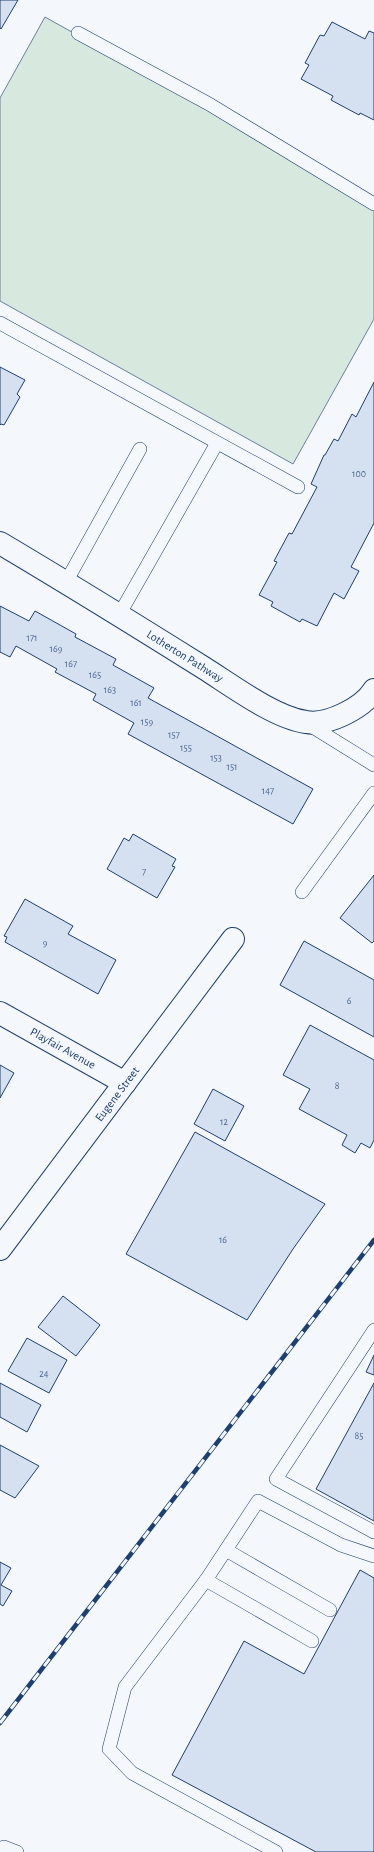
<svg xmlns="http://www.w3.org/2000/svg" width="374" height="1852" font-family="'Alegreya Sans',sans-serif">
	<rect width="100%" height="100%" fill="#f4f7fb"/>
	<path fill="#d7e8df" stroke="#687fa3" d="M45 17 374 201V319L293 464 0 301V98Z"/>
	<g fill="#d5e0f0" stroke="#1d3f73">
		<path d="M0 0H18L1 29 0 28Z"/>
		<path d="M332 22 365 39 369 31 374 33V120L360 113 359 115 331 100 333 96 301 79 309 65 305 63 320 35 324 36Z"/>
		<path d="M0 367 25 380 17 394 20 397 4 425 1 424 0 425Z"/>
		<path d="M374 382V523L351 567 359 571 344 599 334 593 317 626 302 619 300 622 271 606 273 602 259 595 277 562 274 561 289 533 292 534 317 487 311 484 324 455H325L334 439 338 441 352 414 356 417Z"/>
		<path d="M0 606 29 621 35 611 76 634 75 637 116 659 113 665 154 688 148 698 313 789 293 824 128 734 134 723 93 700 96 694 55 672 57 669 16 646 10 657 0 652Z"/>
		<path d="M133 834 176 859 172 866 175 867 157 898 107 869 124 838 129 841Z"/>
		<path d="M374 875V941L372 943 340 918Z"/>
		<path d="M25 899 73 926 68 934 116 960 98 994 5 942 7 937 4 936Z"/>
		<path d="M304 941 374 980V1037L280 985Z"/>
		<path d="M310 1025 374 1060V1140L370 1148 361 1143 355 1153 342 1145 347 1135 299 1109 310 1089 283 1075Z"/>
		<path d="M0 1065 14 1073 0 1098Z"/>
		<path d="M213 1089 244 1106 225 1141 194 1124Z"/>
		<path d="M195 1132 325 1204 293 1249 247 1320 126 1254Z"/>
		<path d="M63 1296 100 1325 76 1356 38 1327Z"/>
		<path d="M27 1338 67 1360 49 1393 8 1371Z"/>
		<path d="M374 1355V1375L366 1372Z"/>
		<path d="M0 1383 41 1405 27 1432 0 1417Z"/>
		<path d="M374 1383V1521L316 1489Z"/>
		<path d="M0 1445 39 1466 15 1498 0 1490Z"/>
		<path d="M0 1562 11 1568 1 1585 12 1591 3 1606 0 1604Z"/>
		<path d="M360 1570 374 1578V1852H316L172 1775 244 1641 304 1674Z"/>
	</g>
	<g fill="none" stroke-linecap="round" stroke-linejoin="round">
		<g stroke="#1d3f73" stroke-width="14">
			<g id="lane">
				<path d="M78 33 209 104 374 204"/>
				<path d="M0 323 298 487"/>
				<path d="M66 582 140 449"/>
				<path d="M119 615 217 443"/>
				<path d="M308 724 374 765"/>
				<path d="M302 892 374 793"/>
				<path d="M374 1330 276 1479 374 1532"/>
				<path d="M226 1550 330 1610"/>
				<path d="M206 1580 312 1641"/>
				<path d="M0 1852 4 1847 17 1852"/>
				<path d="M276 1852 132 1773 109 1749 125 1687 206 1580 258 1501 341 1545 374 1556"/>
			</g>
		</g>
		<g stroke="#1d3f73" stroke-width="24">
			<g id="street">
				<path d="M0 543C69 584 137 626 204 668 231 685 275 718 306 722 327 726 363 708 374 690"/>
				<path d="M0 1013 125 1083"/>
				<path d="M0 1249 233 939"/>
			</g>
		</g>
		<use href="#lane" stroke="#f4f7fb" stroke-width="13"/>
		<use href="#street" stroke="#f4f7fb" stroke-width="22"/>
		<g stroke="#1d3f73" stroke-width="4.5">
			<path id="rail" d="M0 1723 374 1240"/>
		</g>
		<use href="#rail" stroke="#f4f7fb" stroke-width="3" stroke-dasharray="9" stroke-linecap="butt"/>
	</g>
	<g text-anchor="middle" dominant-baseline="central" stroke-width="3" stroke-linejoin="round" paint-order="stroke">
		<g font-size="10" fill="#4b6792">
			<text x="359" y="474">100</text>
			<text x="32" y="638">171</text>
			<text x="56" y="649">169</text>
			<text x="71" y="664">167</text>
			<text x="95" y="675">165</text>
			<text x="110" y="690">163</text>
			<text x="136" y="703">161</text>
			<text x="147" y="722">159</text>
			<text x="174" y="735">157</text>
			<text x="186" y="748">155</text>
			<text x="216" y="758">153</text>
			<text x="232" y="767">151</text>
			<text x="268" y="791">147</text>
			<text x="144" y="872">7</text>
			<text x="45" y="943">9</text>
			<text x="349" y="1001">6</text>
			<text x="337" y="1086">8</text>
			<text x="224" y="1122">12</text>
			<text x="223" y="1240">16</text>
			<text x="44" y="1374">24</text>
			<text x="359" y="1436">85</text>
		</g>
		<g font-size="12" fill="#1d3f73" stroke="#f4f7fb">
			<text transform="translate(185 656) rotate(32)">Lotherton Pathway</text>
			<text transform="translate(63 1048) rotate(29)">Playfair Avenue</text>
			<text transform="translate(117 1094) rotate(-53)">Eugene Street</text>
		</g>
	</g>
</svg>
